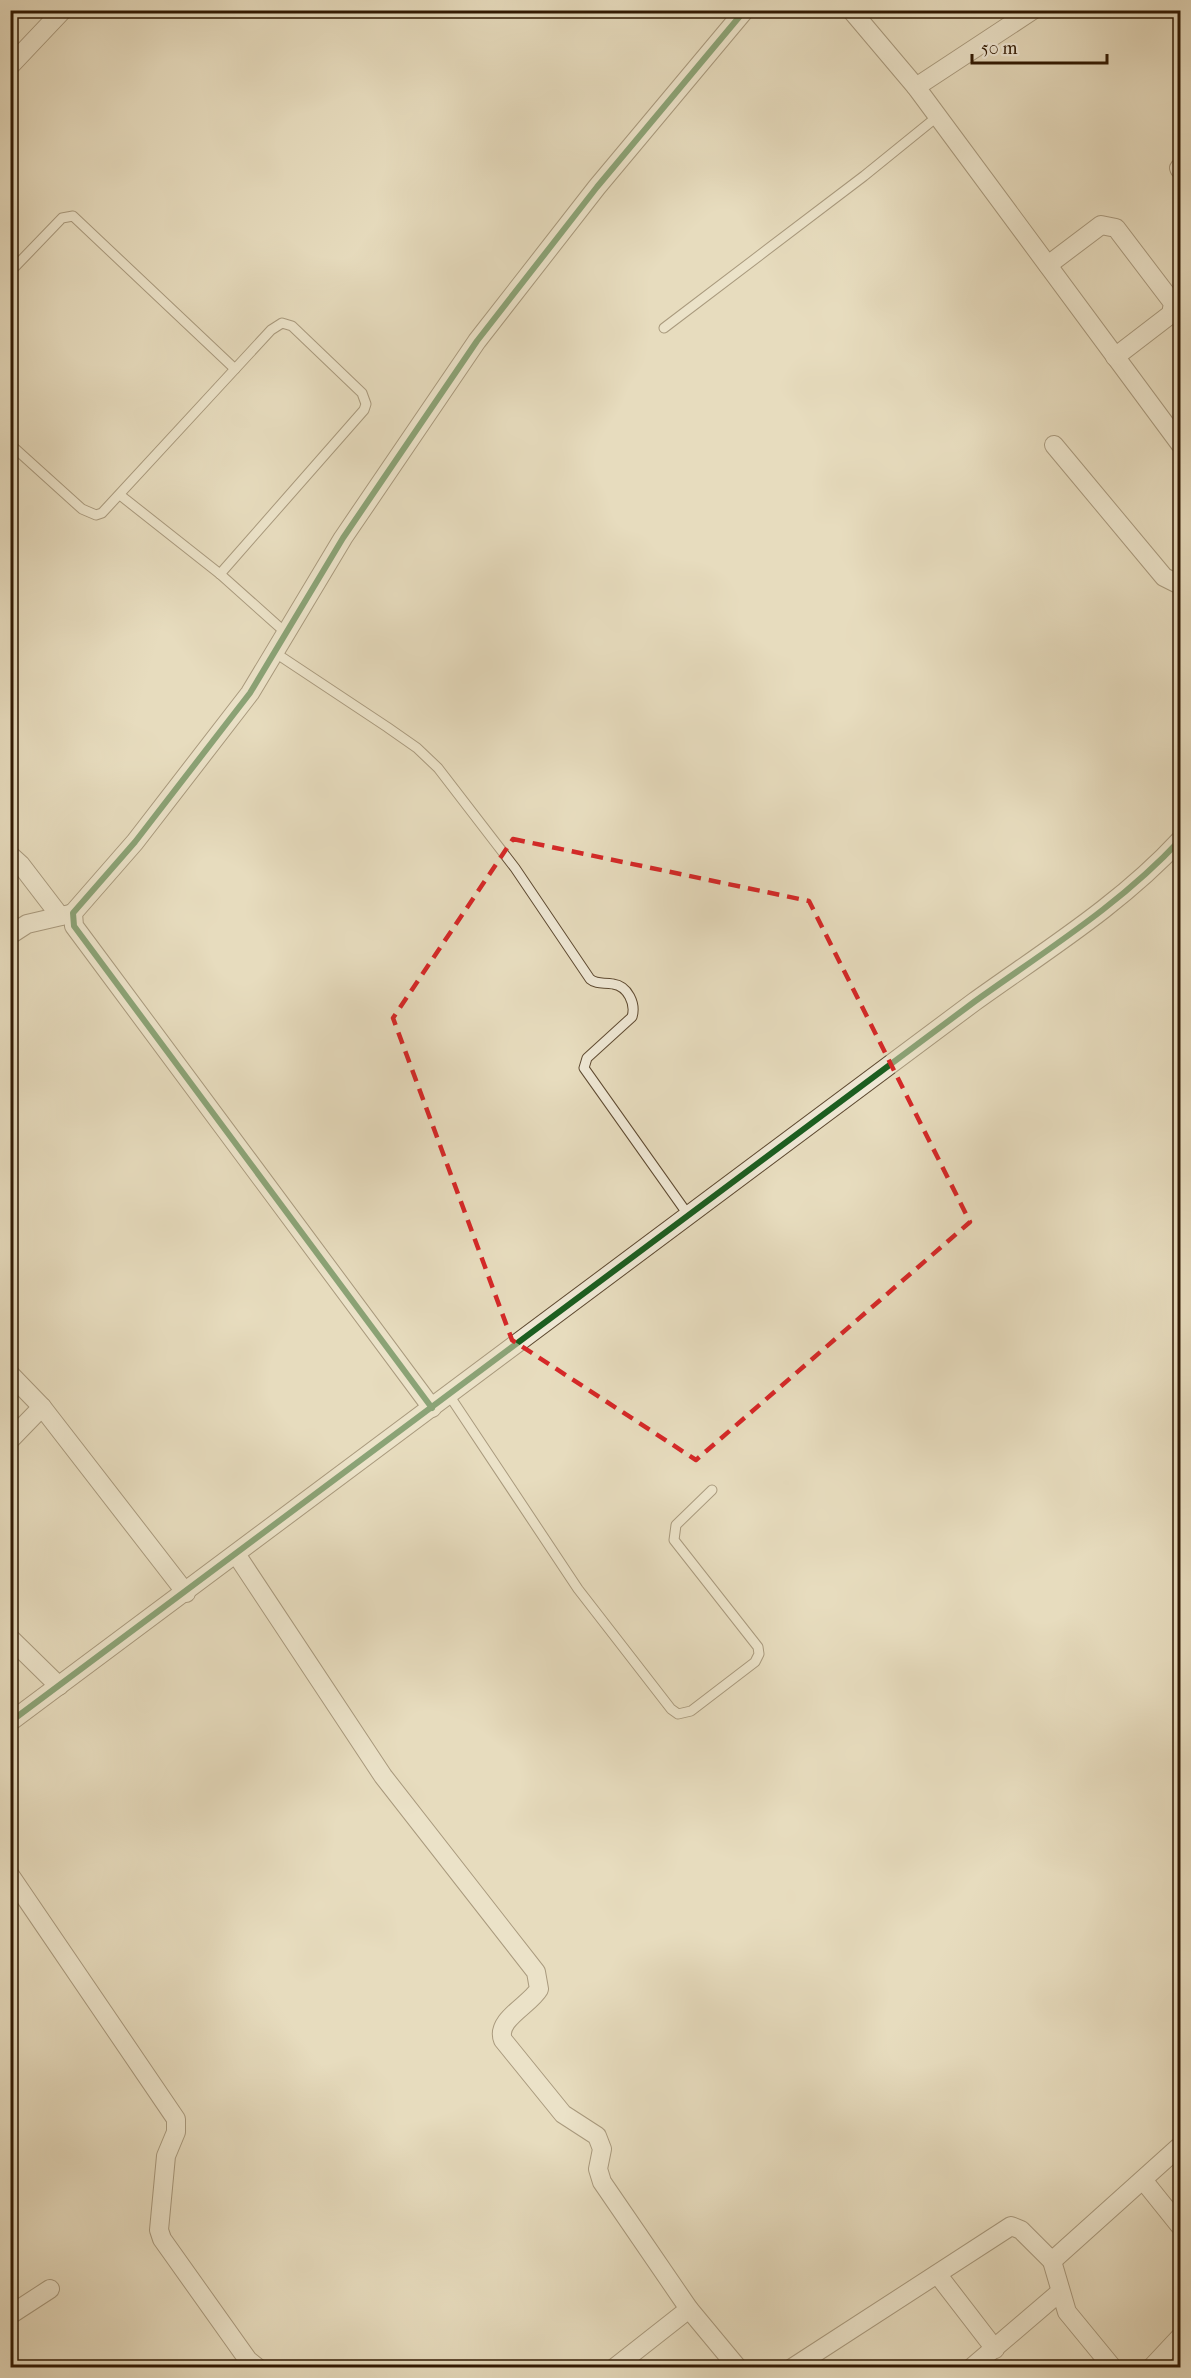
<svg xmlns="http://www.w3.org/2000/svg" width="1191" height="2378" font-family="'IM FELL French Canon',serif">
	<rect width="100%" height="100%" fill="#e7dcbe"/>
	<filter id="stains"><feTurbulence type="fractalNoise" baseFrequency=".00333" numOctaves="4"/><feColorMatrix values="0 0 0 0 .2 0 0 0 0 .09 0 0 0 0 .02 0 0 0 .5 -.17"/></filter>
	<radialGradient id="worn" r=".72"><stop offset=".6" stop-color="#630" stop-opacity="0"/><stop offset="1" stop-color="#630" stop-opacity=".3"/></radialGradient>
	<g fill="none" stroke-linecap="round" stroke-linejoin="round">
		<g stroke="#5e4a31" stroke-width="11">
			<g id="lane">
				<path d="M10 272 62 218 73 216 235 369"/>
				<path d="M664 328 864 176 938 116"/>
				<path d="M10 444 82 509 96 515 102 513 271 330 282 323 292 326 362 393 366 404 364 410 220 574"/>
				<path d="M120 495 220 574 286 633"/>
				<path d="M274 652 387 727 417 748 438 768 515 868 590 979C597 985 604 982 613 984 628 986 636 1004 632 1017L587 1058 584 1068 689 1216"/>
				<path d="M449 1395 578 1589 671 1709 678 1714 691 1711 755 1662 759 1654 758 1647 674 1540 676 1525 712 1490"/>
			</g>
		</g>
		<g stroke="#5e4a31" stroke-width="20">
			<g id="street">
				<path d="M851 10 916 87 1180 444"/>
				<path d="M10 66 63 10"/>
				<path d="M916 87 1033 10"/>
				<path d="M1179 168 1180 170"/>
				<path d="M1048 265 1101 225 1116 228 1173 303 1171 314 1115 357"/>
				<path d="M1054 445 1164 577 1180 585"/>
				<path d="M10 855 21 865 60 916"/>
				<path d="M10 935 27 924 70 914"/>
				<path d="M10 1374 42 1407 186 1593"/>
				<path d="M432 1408 74 926 73 913 135 842 250 693 343 538 477 341 597 187 745 10"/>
				<path d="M10 1440 42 1407"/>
				<path d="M236 1554 383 1776 536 1972 539 1989C530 2005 495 2020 503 2040L563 2114 597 2136 602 2149 598 2169 602 2182 689 2309 738 2368"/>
				<path d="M10 1638 59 1686"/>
				<path d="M10 1722 974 1002C1045 951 1121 904 1180 840"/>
				<path d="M10 1875 176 2119V2132L166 2156 159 2230 162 2239 248 2360 258 2368"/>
				<path d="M1143 2180 1180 2226"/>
				<path d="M1052 2261 1067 2312 1113 2368"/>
				<path d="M938 2275 995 2349"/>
				<path d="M10 2315 50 2289"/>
				<path d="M614 2368 689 2309"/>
				<path d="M792 2368 1011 2226 1021 2230 1052 2261 1180 2146"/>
				<path d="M971 2368 1060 2292"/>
				<path d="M1151 2368 1180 2337"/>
			</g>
		</g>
		<use href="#lane" stroke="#efe8d5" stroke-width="9"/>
		<use href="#street" stroke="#efe8d5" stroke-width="18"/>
		<g stroke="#efe8d5" stroke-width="10">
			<g id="cycleway">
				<path d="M432 1408 74 926 73 913 135 842 250 693 343 538 477 341 597 187 745 10"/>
				<path d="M10 1722 974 1002C1045 951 1121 904 1180 840"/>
			</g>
		</g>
		<use href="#cycleway" stroke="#1b5e20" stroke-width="6"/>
	</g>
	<path d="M0 0H1191V2378H0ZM513 839 809 901 970 1222 696 1460 512 1340 393 1018Z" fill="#e7dcbe" fill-opacity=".55" fill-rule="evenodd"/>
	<path fill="none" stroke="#d62828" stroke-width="4.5" stroke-dasharray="12 8" stroke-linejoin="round" d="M513 839 809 901 970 1222 696 1460 512 1340 393 1018Z"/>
	<rect width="1191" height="2378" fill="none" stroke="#e7dcbe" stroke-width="36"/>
	<rect x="12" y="12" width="1167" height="2354" fill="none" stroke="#311902" stroke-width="3"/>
	<rect x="18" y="18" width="1155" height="2342" fill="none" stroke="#311902" stroke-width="1.5"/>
	<path d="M972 54v9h135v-9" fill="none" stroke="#311902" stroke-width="3"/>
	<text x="981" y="54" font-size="18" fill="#311902" stroke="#efe8d5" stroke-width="4.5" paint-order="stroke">50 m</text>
	<rect width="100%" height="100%" filter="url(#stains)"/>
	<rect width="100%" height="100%" fill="url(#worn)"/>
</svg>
